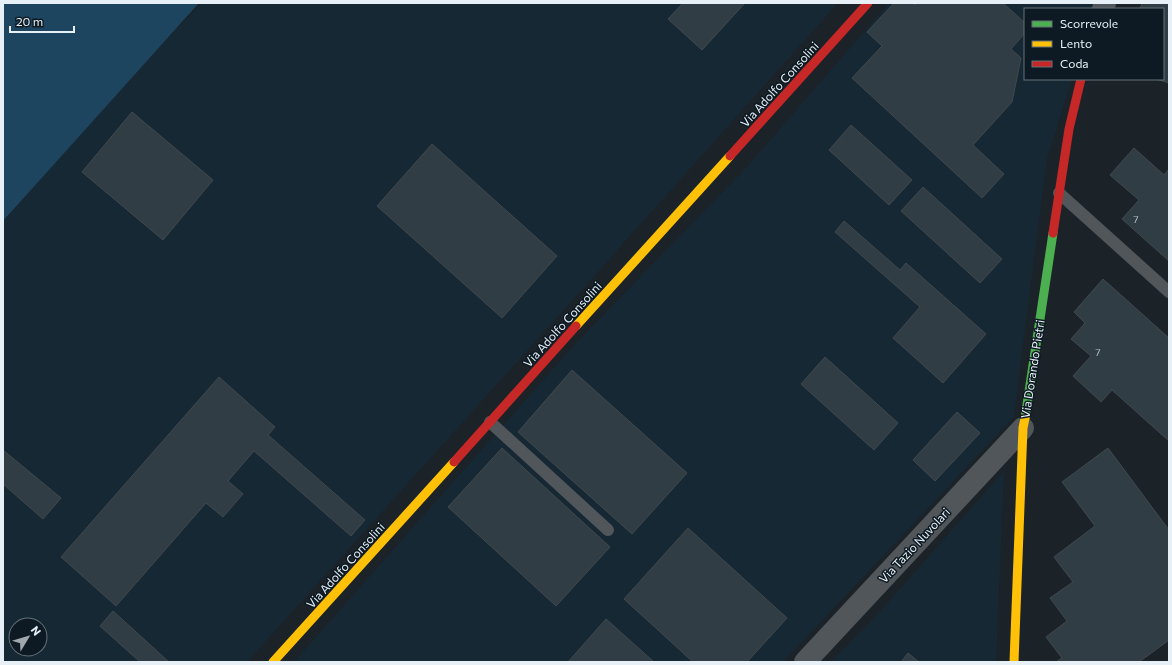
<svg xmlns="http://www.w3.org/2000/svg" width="1172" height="665" font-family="Commissioner,sans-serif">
	<rect width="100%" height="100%" fill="#1b2228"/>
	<g fill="#172835" fill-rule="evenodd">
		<path d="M202 3H838L588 283 247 662H3V222L120 88ZM16 625H40V649H16Z"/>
		<path d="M889 3H1097L1095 9H1025V79H1072L1047 159 1014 417 783 662H294L575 344 745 169Z"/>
		<path d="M1004 471 996 662H831L878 614Z"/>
	</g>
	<path fill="#1d455f" d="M3 3H199L3 221Z"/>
	<g fill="#313d45" stroke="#41484d">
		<path d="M683 3H745L702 50 668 19Z"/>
		<path d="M894 3H913L915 5 917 3H1003L1025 23V33L1011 49 1021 58 1012 102 973 145 1004 174 982 198 852 78 882 46 867 32Z"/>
		<path d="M1142 3H1169V83L1156 79H1163V9H1140Z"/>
		<path d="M132 112 213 180 163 240 82 172Z"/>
		<path d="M851 125 912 180 889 205 829 150Z"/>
		<path d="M432 144 557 256 502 318 377 206Z"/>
		<path d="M1134 148 1164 175 1169 169V261L1122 219 1139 200 1110 175Z"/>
		<path d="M923 187 1002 259 980 283 901 211Z"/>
		<path d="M844 221 900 270 906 263 986 334 943 383 893 338 920 307 835 232Z"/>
		<path d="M1103 279 1169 338V441L1112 390 1101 402 1073 376 1091 356 1071 339 1085 323 1074 312Z"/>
		<path d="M825 357 898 423 874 450 801 384Z"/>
		<path d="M572 370 687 473 632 534 518 432Z"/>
		<path d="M219 377 275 427 268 435 365 520 351 536 254 451 228 481 243 494 223 517 206 503 116 606 61 557Z"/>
		<path d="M957 412 980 433 935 481 913 460Z"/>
		<path d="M502 448 610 547 556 606 448 507Z"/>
		<path d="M1108 448 1169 530V640L1139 662H1056L1062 658 1046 637 1067 621 1050 598 1073 582 1054 557 1095 526 1062 482Z"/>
		<path d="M3 450 61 498 43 519 3 484Z"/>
		<path d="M688 528 787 618 747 662H693L624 599Z"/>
		<path d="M113 611 169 662H140L100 626Z"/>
		<path d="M606 619 654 662H568Z"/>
		<path d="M908 653 919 662H901Z"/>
	</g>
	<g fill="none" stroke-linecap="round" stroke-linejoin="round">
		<g stroke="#51565a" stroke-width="12">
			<path d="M1059 193 1169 292"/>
			<path d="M490 422 608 530"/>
		</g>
		<g stroke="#51565a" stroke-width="22">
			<path d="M1103 9 1105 3"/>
			<path d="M805 662 1023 428"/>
		</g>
		<path stroke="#4caf50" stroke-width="9" d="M1025 418 1053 233"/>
		<g stroke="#ffc107" stroke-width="9">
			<path d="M576 326 730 156"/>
			<path d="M273 662 454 462"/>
			<path d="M1014 662 1023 428 1025 418"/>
		</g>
		<g stroke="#c62828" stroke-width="9">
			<path d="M730 156 868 3"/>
			<path d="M1053 233 1069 129 1081 79"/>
			<path d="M454 462 576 326"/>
		</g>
	</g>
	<g text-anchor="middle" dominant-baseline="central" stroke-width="3" stroke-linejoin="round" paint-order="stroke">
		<g font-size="10" fill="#bac3ca">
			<text x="1136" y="219">7</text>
			<text x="1098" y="352">7</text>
		</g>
		<g font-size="12" fill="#e7f0f6" stroke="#0d1a23">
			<text transform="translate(779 84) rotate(-48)">Via Adolfo Consolini</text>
			<text transform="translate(562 324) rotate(-48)">Via Adolfo Consolini</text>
			<text transform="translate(1032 369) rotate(-81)">Via Dorando Pietri</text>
			<text transform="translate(914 545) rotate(-47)">Via Tazio Nuvolari</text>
			<text transform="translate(345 565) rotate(-48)">Via Adolfo Consolini</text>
		</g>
	</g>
	<rect width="1172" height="665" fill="none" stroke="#e7f0f6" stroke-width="8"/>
	<rect x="1024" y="8" width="140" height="72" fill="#0d1a23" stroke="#647077"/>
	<rect x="1032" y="21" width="20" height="6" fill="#4caf50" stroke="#647077"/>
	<text x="1060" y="28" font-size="12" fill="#e7f0f6">Scorrevole</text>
	<rect x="1032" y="41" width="20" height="6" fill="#ffc107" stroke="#647077"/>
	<text x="1060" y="48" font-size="12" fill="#e7f0f6">Lento</text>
	<rect x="1032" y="61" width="20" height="6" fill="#c62828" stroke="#647077"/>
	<text x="1060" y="68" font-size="12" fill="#e7f0f6">Coda</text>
	<g transform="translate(28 637) rotate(52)"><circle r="19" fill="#0d1a23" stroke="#647077"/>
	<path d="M0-3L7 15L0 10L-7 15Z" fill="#a0a8ae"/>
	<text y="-6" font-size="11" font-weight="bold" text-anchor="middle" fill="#e7f0f6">N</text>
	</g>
	<path d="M10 26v6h64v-6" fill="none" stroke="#e7f0f6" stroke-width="2"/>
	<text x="16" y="26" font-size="12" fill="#e7f0f6" stroke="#0d1a23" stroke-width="3" paint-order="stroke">20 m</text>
</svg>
